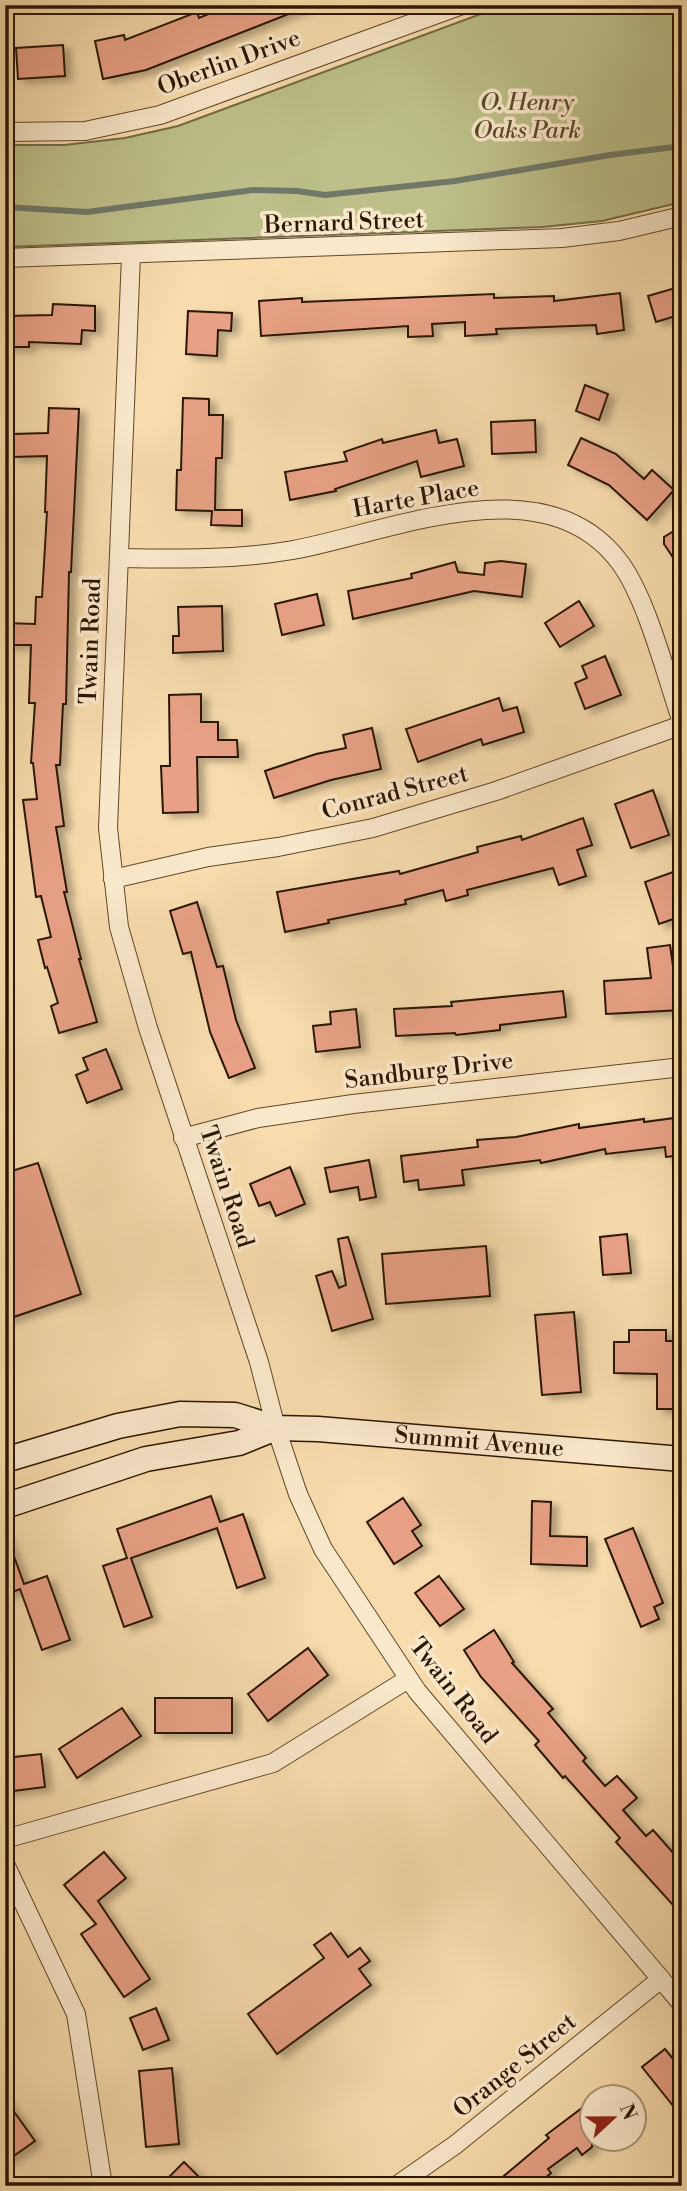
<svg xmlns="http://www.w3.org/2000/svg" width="687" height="2191" font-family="'Libre Bodoni',serif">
	<defs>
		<filter id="shadow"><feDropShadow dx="7" dy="4" stdDeviation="3.5" flood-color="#0004"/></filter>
	</defs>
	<rect width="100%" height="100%" fill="#f8dcad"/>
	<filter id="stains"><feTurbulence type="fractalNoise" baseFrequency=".00286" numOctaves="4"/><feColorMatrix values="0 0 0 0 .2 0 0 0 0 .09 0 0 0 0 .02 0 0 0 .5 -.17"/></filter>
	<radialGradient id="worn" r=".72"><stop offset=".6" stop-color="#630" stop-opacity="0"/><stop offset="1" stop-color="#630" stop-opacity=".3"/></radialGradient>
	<path fill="#bdc08a" stroke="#746b45" stroke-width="2" d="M505 5H682V202L602 221 542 227 5 247V145H64L125 138 178 126Z"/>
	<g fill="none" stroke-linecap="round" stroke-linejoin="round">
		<path stroke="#707968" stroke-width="6" d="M5 207 87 212 253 190 297 191 325 195 455 181 610 155 682 146"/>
	</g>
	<g fill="#e8a186" stroke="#2c1600" stroke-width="2" filter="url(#shadow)">
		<path d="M231 5 309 6 146 70 103 79 95 41 124 35 125 40 197 12 199 18Z"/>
		<path d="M63 45 65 76 18 79 16 48Z"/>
		<path d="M682 286V314L656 322 648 296Z"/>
		<path d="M620 293 624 330 597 334 596 325 496 329 497 334 465 336V322L432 324 433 336 408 337V326L261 336 259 301 302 298V302L494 294V298L554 296V301Z"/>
		<path d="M53 304 95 306V331L82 330 81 344 29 342V347H5V316L52 315Z"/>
		<path d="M188 311 232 313 231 331 218 330 217 356 186 354Z"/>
		<path d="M585 385 608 394 599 420 576 411Z"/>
		<path d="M183 398 209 399V415H223L222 458H216L215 510H242V526L211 525 212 511 176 510 177 470H181Z"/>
		<path d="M49 408 79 409 71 572H69L66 704H63L60 765H56L64 826 56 827 67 892H64L81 959H79L97 1022 59 1033 51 1006 58 1003 47 967 45 968 38 940 51 937 41 896 36 897 23 800 37 799 33 763H31L35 703H29L31 645H5V623L35 624 36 597H42L47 512H45L47 456 12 457V434L48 433Z"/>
		<path d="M535 420 536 452 492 454 491 422Z"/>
		<path d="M436 430 439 443 457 439 464 466 421 477 417 461 335 489 336 491 290 500 285 472 347 461 344 452 382 439 383 443Z"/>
		<path d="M581 438 616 454 644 479 652 470 674 490 647 520 609 485 568 465Z"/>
		<path d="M682 526V571L664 544V537Z"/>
		<path d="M501 561 526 564 522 597 474 591 353 619 348 591 412 578 411 574 455 562 458 572 484 575 485 563Z"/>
		<path d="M317 594 324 625 282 635 275 604Z"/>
		<path d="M579 601 594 626 560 647 545 623Z"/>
		<path d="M222 606 223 651 173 653V636H179L178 607Z"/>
		<path d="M605 656 621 695 585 709 575 683 587 678 582 666Z"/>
		<path d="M201 694V722H218V740H237L238 757H197L198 812 163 813 161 766H170L169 695Z"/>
		<path d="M499 698 503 711 517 707 524 732 483 745 481 739 418 762 406 729Z"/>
		<path d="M372 728 381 769 331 780 274 798 265 771 316 754 346 748 343 735Z"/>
		<path d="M653 790 669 835 631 848 615 804Z"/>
		<path d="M583 818 592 845 577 850 586 876 559 885 553 868 467 890 468 895 446 901 443 890 405 900 406 904 328 920 329 923 285 932 277 892 399 871 400 874 478 852 477 847 521 836 522 840Z"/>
		<path d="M673 872 682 896V916L659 924 645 882Z"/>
		<path d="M197 902 217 967 223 966 236 1020 255 1068 229 1078 210 1032 191 952 183 954 170 911Z"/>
		<path d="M670 945 674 973 682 972V1010L606 1014 604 981 651 978 647 948Z"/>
		<path d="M563 991 566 1017 500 1025V1030L456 1035 455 1033 396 1036 394 1009 452 1006 451 1002Z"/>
		<path d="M356 1009 360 1047 316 1052 313 1026 331 1024 330 1012Z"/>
		<path d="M106 1049 122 1089 87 1103 76 1075 88 1070 83 1058Z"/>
		<path d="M682 1117V1155L666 1157 665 1147 606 1154 605 1149 541 1163 540 1160 462 1170 464 1185 419 1190 418 1180 404 1182 401 1156 478 1147 477 1140 516 1137 579 1124V1128L644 1119V1122Z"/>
		<path d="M369 1160 376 1197 360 1200 358 1187 330 1192 325 1168Z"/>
		<path d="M38 1163 81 1294 5 1320V1173Z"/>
		<path d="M290 1167 305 1204 276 1216 270 1202 259 1206 250 1184Z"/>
		<path d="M627 1234 631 1273 603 1275 600 1237Z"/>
		<path d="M348 1237 373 1319 332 1331 316 1276 332 1271 339 1288 346 1285 338 1239Z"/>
		<path d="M486 1246 490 1296 386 1304 382 1254Z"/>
		<path d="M574 1312 581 1392 542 1395 535 1315Z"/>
		<path d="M629 1330H666V1341H682V1409H657V1374L614 1373V1342H629Z"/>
		<path d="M211 1496 220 1522 243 1514 265 1578 237 1588 217 1528 131 1558 152 1617 124 1627 103 1566 127 1558 117 1529Z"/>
		<path d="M403 1498 421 1525 412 1531 422 1546 394 1564 367 1522Z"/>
		<path d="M532 1501 551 1502 550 1536 587 1537V1566L531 1564Z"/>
		<path d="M633 1528 663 1603 654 1607 659 1619 641 1627 605 1539Z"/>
		<path d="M7 1537 24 1584 47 1576 70 1640 42 1650 20 1589 5 1595V1538Z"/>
		<path d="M439 1576 464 1609 440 1626 415 1593Z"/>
		<path d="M494 1630 514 1662 512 1663 553 1709 548 1713 586 1758 583 1761 605 1786 617 1776 637 1798 623 1810 646 1836 653 1830 682 1863V1915L616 1842 620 1838 565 1776 563 1778 535 1745 539 1741 481 1677 464 1650Z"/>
		<path d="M308 1648 328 1675 268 1721 248 1694Z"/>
		<rect x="155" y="1698" width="77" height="35"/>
		<path d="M122 1708 141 1736 77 1778 59 1749Z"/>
		<path d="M41 1754 45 1787 5 1792V1758Z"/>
		<path d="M104 1852 126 1878 98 1901 150 1979 124 1997 81 1934 96 1924 64 1885Z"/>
		<path d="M331 1933 348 1957 360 1948 370 1961 359 1969 371 1985 277 2054 248 2014 324 1958 314 1945Z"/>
		<path d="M156 2008 169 2040 143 2050 130 2018Z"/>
		<path d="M665 2049 682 2070V2117L642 2067Z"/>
		<path d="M172 2068 179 2144 146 2147 139 2071Z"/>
		<path d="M5 2099 35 2141 5 2162Z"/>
		<path d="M582 2108 592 2122V2147L582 2155 577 2148 548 2169 551 2173 536 2186H492L549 2138 546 2135Z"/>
		<path d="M184 2162 208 2186H160Z"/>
	</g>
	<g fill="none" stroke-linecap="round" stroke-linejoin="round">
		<g stroke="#5f482b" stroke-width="20">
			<g id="minor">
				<path d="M5 132 85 131 160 115 462 5"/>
				<path d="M131 255 108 828 119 927 148 1028 259 1362 276 1428 298 1494 323 1549 417 1691 682 2004"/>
				<path d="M5 258 562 238 619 231 682 216"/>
				<path d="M119 558C178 559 235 560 293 550 392 532 547 461 621 564 648 602 666 676 682 722"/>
				<path d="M113 879 208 857 278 847 373 828 496 791 682 725"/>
				<path d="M183 1138 258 1118 353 1104 682 1067"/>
				<path d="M5 1839 273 1763 408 1679"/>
				<path d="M5 1864 76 2014 103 2186"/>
				<path d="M396 2186 455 2145 661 1979"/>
			</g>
		</g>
		<g stroke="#2c1600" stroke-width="27">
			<g id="secondary">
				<path id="s1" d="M5 1460 118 1426 180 1414 235 1415 276 1428 318 1429 682 1459"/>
				<path d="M5 1506 146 1459 239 1443 276 1428"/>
			</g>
		</g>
		<use href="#minor" stroke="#fae8ca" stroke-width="18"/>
		<use href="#secondary" stroke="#fae8ca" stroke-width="24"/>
	</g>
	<g text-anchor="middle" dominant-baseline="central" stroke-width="7" stroke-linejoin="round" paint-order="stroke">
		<g font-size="24" fill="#2c1600" stroke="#fae8ca">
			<text transform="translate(229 63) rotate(-20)">Oberlin Drive</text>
			<text transform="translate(344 223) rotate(-2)">Bernard Street</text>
			<text transform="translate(416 499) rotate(-10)">Harte Place</text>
			<text transform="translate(91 641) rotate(-88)">Twain Road</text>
			<text transform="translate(395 793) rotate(-15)">Conrad Street</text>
			<text transform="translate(429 1071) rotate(-7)">Sandburg Drive</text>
			<text transform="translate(226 1187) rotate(72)">Twain Road</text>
			<text stroke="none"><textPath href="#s1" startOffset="483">Summit Avenue</textPath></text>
			<text transform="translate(453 1691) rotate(52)">Twain Road</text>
			<text transform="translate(515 2066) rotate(-39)">Orange Street</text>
		</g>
		<g font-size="24" font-style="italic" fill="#584929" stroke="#fae8ca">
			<text x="527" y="103">O. Henry<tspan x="527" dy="28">Oaks Park</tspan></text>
		</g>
	</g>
	<rect width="687" height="2191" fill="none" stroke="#f8dcad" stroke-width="28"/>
	<rect x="7" y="7" width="673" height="2177" fill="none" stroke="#2c1600" stroke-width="3.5"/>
	<rect x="14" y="14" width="659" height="2163" fill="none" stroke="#2c1600" stroke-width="2"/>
	<g transform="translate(613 2118) rotate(68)"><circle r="33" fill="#fae8ca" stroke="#a89479" stroke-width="2"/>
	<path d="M0-5L12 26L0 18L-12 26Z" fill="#8f2418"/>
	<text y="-10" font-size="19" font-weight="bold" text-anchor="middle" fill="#2c1600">N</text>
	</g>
	<rect width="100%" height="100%" filter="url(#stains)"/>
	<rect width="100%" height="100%" fill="url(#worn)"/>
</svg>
